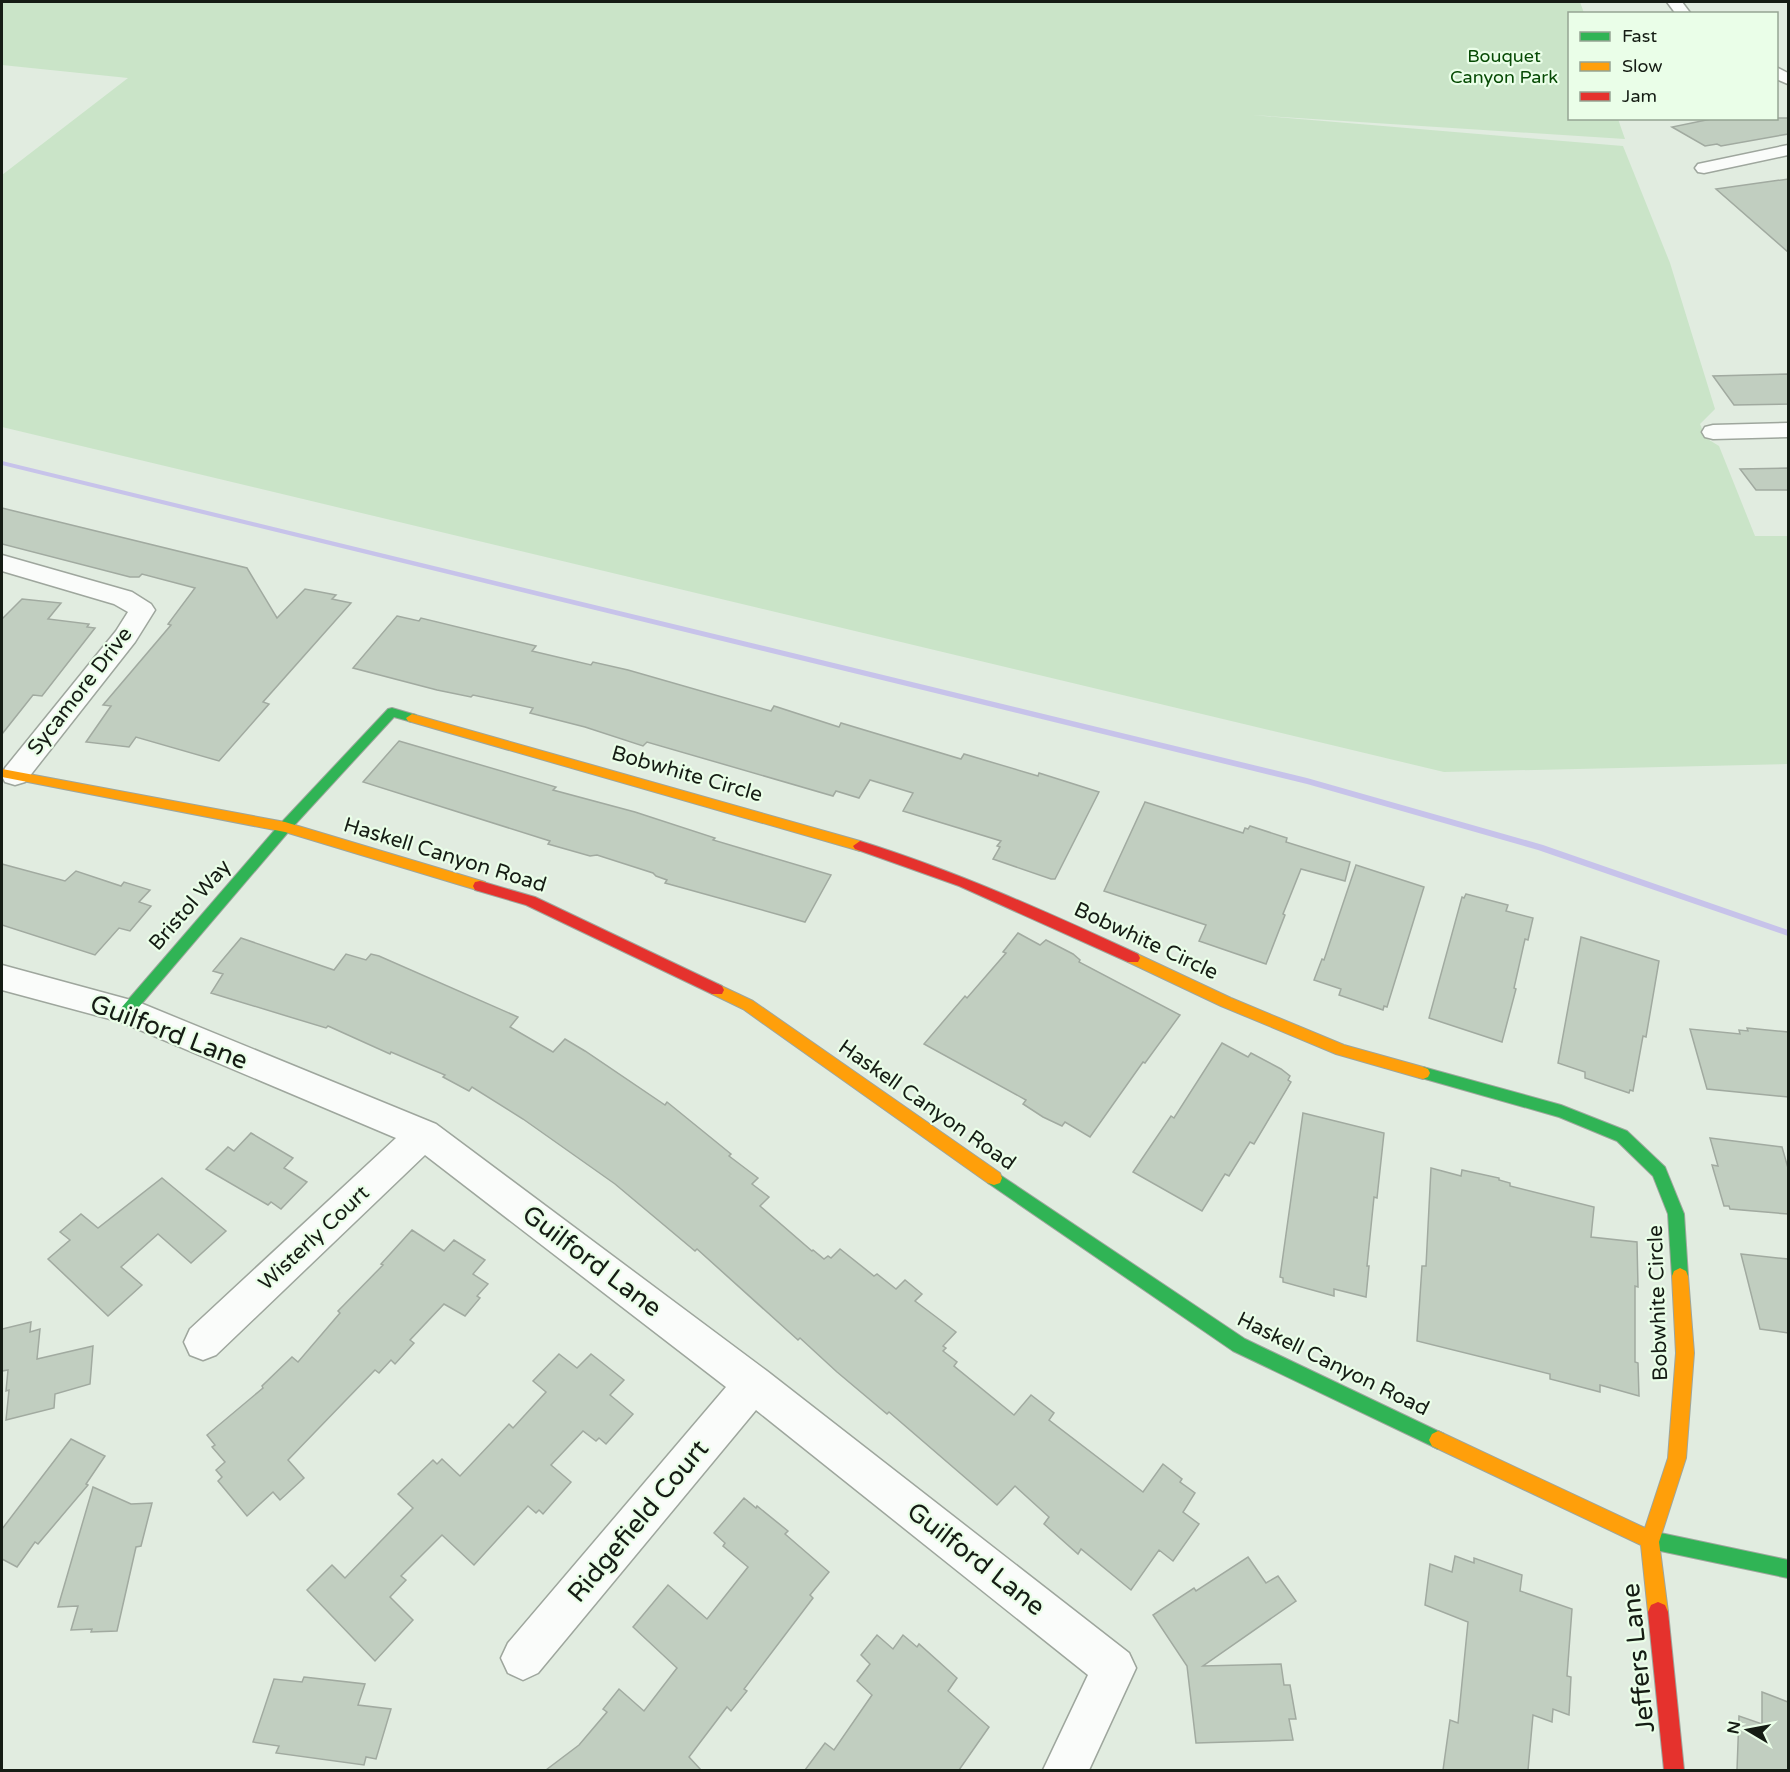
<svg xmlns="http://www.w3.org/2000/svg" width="1790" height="1772" font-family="'Varela Round',sans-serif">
	<rect width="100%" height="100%" fill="#e1ece0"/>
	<path fill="#cae4c8" d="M2 2H1580L1584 13 1570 14V118L1618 119 1625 139 1252 115 1623 146 1670 263 1715 409 1700 424 1706 438 1719 446 1755 536H1788V764L1444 772 2 427V175L128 78 2 65Z"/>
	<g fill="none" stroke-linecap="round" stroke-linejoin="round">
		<path fill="#c7c3ea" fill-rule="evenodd" d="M2 461 1307 778 1543 845 1788 930V936L1538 850 1307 784 2 465Z"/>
	</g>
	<g fill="#c1cec0" stroke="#a1aaa0" stroke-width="1.5">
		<path d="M1716 118H1788V134L1721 146 1717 144 1705 146 1672 127Z"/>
		<path d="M1788 179V252L1716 189Z"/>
		<path d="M1788 374V404L1734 405 1713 376Z"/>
		<path d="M1788 468V490H1756L1740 469Z"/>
		<path d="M2 508 247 568 277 618 305 589 336 595 332 599 351 603 263 702 269 704 219 761 136 737 129 747 86 742 111 706 103 705 171 625 168 624 195 588 142 574 139 577H130L2 544Z"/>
		<path d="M22 599 61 603 48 619 89 624 87 627 95 628 42 696 33 695 2 734V619Z"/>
		<path d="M397 616 419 621 421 618 536 646 532 651 591 665 593 662 628 670 771 711 774 706 839 727 841 723 961 759 964 754 1038 776 1039 773 1099 792 1055 879H1051L993 859 1000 847 997 846 1001 841 903 811 913 793 870 780 859 798 836 791 833 796 647 742 643 746 585 727 530 713 533 708 473 695 471 697 437 690 353 668Z"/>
		<path d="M399 741 556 787 553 790 635 812 715 838 713 840 831 875 805 922 665 883 667 880 656 876 653 873 597 855 590 856 548 844 550 841 363 782Z"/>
		<path d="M1145 802 1243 833 1245 828 1248 829 1250 826 1287 838 1286 842 1350 862 1345 881 1301 869 1283 914 1285 915 1266 964 1199 941 1206 925 1104 891Z"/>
		<path d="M2 864 65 881 76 871 121 886 124 882 150 890 139 902 151 906 130 931 119 928 95 955 2 925Z"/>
		<path d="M1356 865 1424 887 1387 1007 1384 1006 1383 1010 1339 995 1341 989 1314 980 1322 959 1324 960Z"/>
		<path d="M1466 894 1508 905 1506 911 1533 918 1528 940 1525 939 1514 988 1516 989 1502 1042 1429 1018 1462 897 1464 898Z"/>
		<path d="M1018 933 1040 945 1046 940 1073 954 1080 960 1079 962 1180 1015 1145 1063 1143 1062 1090 1137 1065 1122 1062 1126 1043 1117 1023 1104 1026 1100 924 1044 965 996 967 998 1006 953 1003 952Z"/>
		<path d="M1581 937 1659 961 1646 1037 1643 1036 1633 1091 1630 1090 1629 1093 1585 1078V1072L1558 1063Z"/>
		<path d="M241 938 334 970 346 954 366 960 371 954 379 956 518 1017 510 1027 553 1052 565 1039 585 1051 665 1105 667 1102 731 1154 729 1156 758 1178 752 1184 769 1197 760 1206 812 1251 813 1250 824 1259 828 1256 831 1258 840 1249 874 1276 877 1274 896 1289 905 1280 922 1294 915 1301 956 1332 943 1346 946 1348 943 1351 957 1362 954 1366 1014 1415 1031 1395 1054 1413 1049 1420 1143 1492 1163 1464 1182 1479 1180 1482 1195 1493 1183 1512 1199 1524 1173 1561 1159 1550 1131 1590 1081 1549 1078 1554 1044 1524 1049 1517 1015 1486 997 1505 889 1412 887 1414 837 1372 800 1338 798 1340 697 1249 695 1251 615 1184 523 1119 472 1087 469 1091 443 1077 445 1075 391 1052 390 1054 328 1026 326 1028 211 993 223 974 213 971Z"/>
		<path d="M1747 1028 1788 1032V1097L1707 1089 1690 1029 1740 1034 1739 1030 1748 1031Z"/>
		<path d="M1222 1043 1248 1057 1251 1053 1281 1069 1290 1076 1288 1080 1291 1082 1254 1144 1250 1142 1229 1176 1225 1174 1202 1211 1133 1172 1171 1116 1174 1118Z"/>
		<path d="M1303 1113 1384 1133 1377 1198 1374 1197 1367 1266H1369L1366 1297 1334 1289V1296L1283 1282V1278L1280 1277Z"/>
		<path d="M251 1133 293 1158 284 1168 307 1182 281 1209 271 1202 268 1205 206 1169 228 1147 234 1151Z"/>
		<path d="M1710 1138 1782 1147 1788 1168V1214L1730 1209 1729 1206H1724L1712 1165 1718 1166Z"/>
		<path d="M1431 1168 1461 1176 1462 1170 1499 1178V1180L1510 1183V1186L1594 1207 1591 1237 1637 1242 1638 1287 1635 1286V1362L1638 1363 1639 1396 1600 1385V1392L1581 1387 1550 1379V1374L1417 1341 1422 1266H1426Z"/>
		<path d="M162 1178 226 1231 191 1263 158 1234 121 1267 142 1285 108 1316 48 1259 70 1240 60 1232 81 1214 98 1228Z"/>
		<path d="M412 1230 444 1251 454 1240 485 1260 473 1274 488 1284 477 1296 480 1298 465 1316 444 1304 410 1340 414 1343 395 1364 391 1360 379 1373 375 1370 288 1460 304 1478 280 1500 273 1492 247 1516 218 1481 222 1477 216 1470 225 1462 212 1447 215 1445 207 1435 263 1388 262 1386 292 1357 298 1362 340 1313 338 1311 383 1265 381 1264Z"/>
		<path d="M1741 1254 1788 1259V1333L1760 1329Z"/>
		<path d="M31 1322 30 1332 40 1329 37 1359 93 1346 90 1384 55 1394 54 1408 6 1420 9 1390 6 1391 8 1370 2 1371V1329Z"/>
		<path d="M559 1354 577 1368 591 1354 624 1380 610 1395 633 1414 606 1444 599 1438 596 1441 583 1431 551 1465 571 1482 543 1514 539 1510 536 1513 528 1506 474 1565 442 1535 401 1576 406 1580 390 1597 413 1620 375 1661 307 1590 332 1565 345 1578 413 1508 398 1494 433 1460 437 1464 442 1459 460 1476 509 1424 513 1428 546 1392 533 1381Z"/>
		<path d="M71 1439 105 1456 86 1484 88 1485 38 1544 35 1542 17 1567 2 1559V1529Z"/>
		<path d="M93 1487 131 1504 152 1503 141 1546 136 1547 117 1631 91 1632 92 1629 71 1630 78 1606 58 1607Z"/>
		<path d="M744 1498 756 1508 757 1506 788 1531 785 1534 829 1572 810 1595 813 1598 744 1689 747 1691 731 1711 727 1707 689 1757 701 1770H546L579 1745 607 1712 603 1709 619 1689 644 1711 677 1668 633 1627 668 1585 707 1619 748 1567 723 1546 725 1543 714 1533Z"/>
		<path d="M1455 1556 1474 1563V1558L1522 1575 1520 1591 1572 1609 1567 1676 1571 1677 1569 1715 1553 1709 1552 1722 1533 1715 1528 1770H1443L1450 1720 1458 1723 1468 1622 1425 1605 1430 1564 1452 1572Z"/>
		<path d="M1248 1557 1266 1583 1278 1576 1296 1601 1203 1666 1281 1664 1284 1685H1290L1296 1719H1289L1293 1740 1196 1743 1187 1666 1153 1615 1194 1588 1196 1591Z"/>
		<path d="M877 1635 893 1649 903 1635 917 1647 919 1644 957 1678 948 1691 989 1727 959 1770H805L825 1743 834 1750 872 1695 857 1681 870 1664 861 1655Z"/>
		<path d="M304 1677 365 1684 358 1705 391 1709 376 1759 366 1757 364 1765 276 1753 279 1746 253 1742 274 1679 302 1682Z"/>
		<path d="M1762 1692 1788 1702V1770H1737L1739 1716 1762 1724Z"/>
	</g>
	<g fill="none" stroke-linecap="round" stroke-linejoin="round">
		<g stroke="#9ea69d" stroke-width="3">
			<g id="street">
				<path d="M1667 2H1682L1691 14H1676Z"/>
				<path d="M1776 67 1788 73V84L1776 79Z"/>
				<path d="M1788 145V155L1704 173 1698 172 1695 168 1698 164Z"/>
				<path d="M1788 423V437L1713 439 1705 437 1702 432 1705 427 1713 425Z"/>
				<path d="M2 555 132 592 151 604 155 610 135 642 25 782 15 785 5 782 2 776 5 768 116 631 128 612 114 604 2 571Z"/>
				<path d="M2 965 138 1002 436 1124 767 1371 1129 1653 1136 1668 1089 1770H1043L1088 1675 756 1410 538 1673 523 1680 508 1673 501 1658 508 1643 726 1387 425 1155 216 1355 203 1360 190 1355 184 1342 190 1329 396 1138 121 1022 2 990Z"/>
			</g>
		</g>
		<g stroke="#9ea69d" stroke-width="2">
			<g id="fast">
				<path d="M392 708 416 715 418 718 412 722 394 717 290 830 132 1015 127 1017 122 1015 120 1011 122 1007 280 824 388 709Z"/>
				<path d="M1423 1067 1561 1105 1627 1131 1665 1167 1667 1172 1684 1214 1688 1276 1686 1281 1680 1284 1674 1281 1672 1276 1668 1214 1653 1176 1617 1141 1559 1117 1418 1077 1416 1073 1418 1069Z"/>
				<path d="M994 1171 1245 1339 1444 1434 1447 1440 1444 1446 1438 1449 1432 1446 1233 1351 988 1183 986 1178 988 1173Z"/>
				<path d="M1651 1531 1788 1560V1578L1651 1549 1644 1547 1642 1540 1644 1533Z"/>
			</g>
		</g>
		<g stroke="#9ea69d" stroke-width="2">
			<g id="slow">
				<path d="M412 714 860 841 867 846 860 851 408 721 406 718Z"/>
				<path d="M2 769 285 822 485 882 487 886 480 891 285 832 2 777Z"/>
				<path d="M1133 952 1231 998 1344 1045 1423 1067 1428 1069 1430 1073 1428 1077 1423 1079 1336 1054 1221 1006 1128 962 1126 958 1128 954Z"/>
				<path d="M717 984 753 1001 1000 1173 1002 1178 1000 1183 994 1185 988 1183 743 1009 712 994 710 990 712 986Z"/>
				<path d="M1680 1268 1686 1271 1688 1276 1694 1353 1686 1458 1659 1542 1668 1612 1665 1619 1658 1622 1651 1619 1648 1612 1641 1545 1432 1446 1429 1440 1432 1434 1438 1431 1645 1528 1668 1458 1676 1353 1672 1276 1674 1271Z"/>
			</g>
		</g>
		<g stroke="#9ea69d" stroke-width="2">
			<g id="jam">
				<path d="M860 841C956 871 1047 912 1138 954L1140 958 1138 962H1128L959 886 855 849 853 846Z"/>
				<path d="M480 881 535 897 722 986 724 990 722 994H712L526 905 475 890 473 886 475 882Z"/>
				<path d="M1658 1602 1665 1605 1668 1612 1684 1770H1664L1648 1612 1651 1605Z"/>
			</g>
		</g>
		<use href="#street" fill="#fafcfa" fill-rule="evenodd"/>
		<use href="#fast" fill="#30b455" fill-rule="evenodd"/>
		<use href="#slow" fill="#ff9f0a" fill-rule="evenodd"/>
		<use href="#jam" fill="#e5322d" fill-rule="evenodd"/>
	</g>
	<g text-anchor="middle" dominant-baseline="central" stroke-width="4.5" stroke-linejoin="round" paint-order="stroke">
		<g font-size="18" fill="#064a04" stroke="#eafee8">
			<text x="1504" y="56">Bouquet<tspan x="1504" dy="21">Canyon Park</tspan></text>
		</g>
		<g font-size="21" fill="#151c14" stroke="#eafee8">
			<text transform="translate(80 691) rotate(-52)">Sycamore Drive</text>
			<text transform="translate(687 774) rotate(16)">Bobwhite Circle</text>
			<text transform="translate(445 855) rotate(17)">Haskell Canyon Road</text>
			<text transform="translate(190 905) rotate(-49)">Bristol Way</text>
			<text transform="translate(1146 941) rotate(25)">Bobwhite Circle</text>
			<text transform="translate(927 1105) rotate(35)">Haskell Canyon Road</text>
			<text transform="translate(314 1238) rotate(-43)">Wisterly Court</text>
			<text transform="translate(1658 1303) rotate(-92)">Bobwhite Circle</text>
			<text transform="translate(1333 1364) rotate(26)">Haskell Canyon Road</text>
		</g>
		<g font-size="26" fill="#151c14" stroke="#eafee8">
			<text transform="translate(169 1032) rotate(21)">Guilford Lane</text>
			<text transform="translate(592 1261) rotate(37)">Guilford Lane</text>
			<text transform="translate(638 1521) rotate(-50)">Ridgefield Court</text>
			<text transform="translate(976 1559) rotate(38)">Guilford Lane</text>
			<text transform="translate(1638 1658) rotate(-96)">Jeffers Lane</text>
		</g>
	</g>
	<rect width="1790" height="1772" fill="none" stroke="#151c14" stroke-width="6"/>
	<rect x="1568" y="12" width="210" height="108" fill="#eafee8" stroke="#95a493" stroke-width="1.5"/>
	<rect x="1580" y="32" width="30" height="9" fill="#30b455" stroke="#95a493" stroke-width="1.5"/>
	<text x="1622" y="42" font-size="18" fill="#151c14">Fast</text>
	<rect x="1580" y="62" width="30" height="9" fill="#ff9f0a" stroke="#95a493" stroke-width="1.5"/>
	<text x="1622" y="72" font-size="18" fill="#151c14">Slow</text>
	<rect x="1580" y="92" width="30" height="9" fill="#e5322d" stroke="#95a493" stroke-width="1.5"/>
	<text x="1622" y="102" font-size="18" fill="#151c14">Jam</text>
	<g transform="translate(1748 1730) rotate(280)" stroke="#eafee8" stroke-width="4.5" paint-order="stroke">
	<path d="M0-4.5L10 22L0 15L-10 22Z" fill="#151c14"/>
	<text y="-9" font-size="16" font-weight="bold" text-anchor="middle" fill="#151c14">N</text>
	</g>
</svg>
